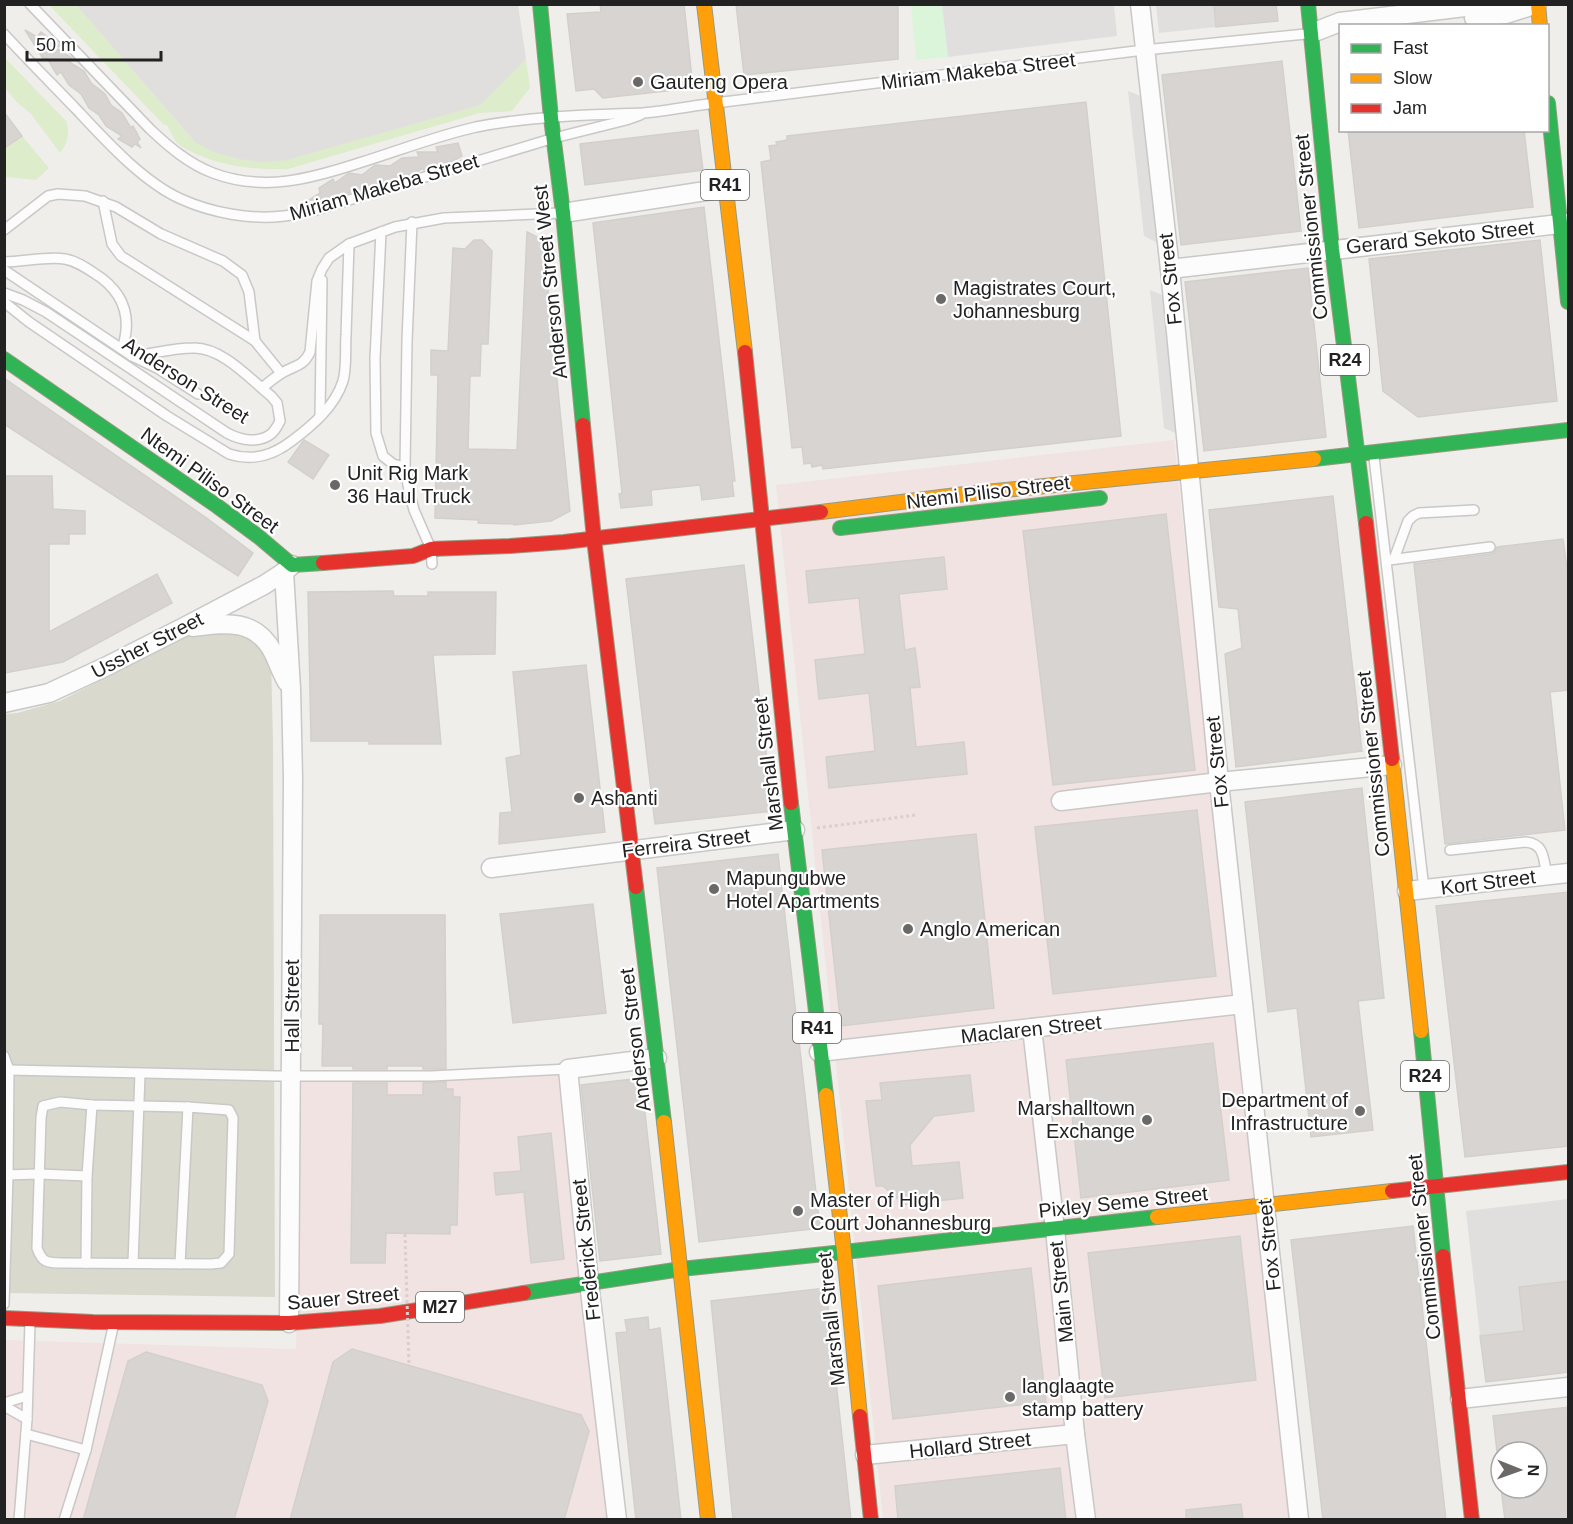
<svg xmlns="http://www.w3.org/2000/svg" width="1573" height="1524" font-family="Helvetica,sans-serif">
	<rect width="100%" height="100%" fill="#f0eeeb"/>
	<g fill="#f1e3e1">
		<path d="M1174 440 1289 1519H883L776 485Z"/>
		<path d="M559 1070 609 1519 5 1520V1340L296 1349 302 1075Z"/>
	</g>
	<path fill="#d9d9cd" d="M244 631 271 658 273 742 275 1297 5 1293V714L17 713 60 701 189 635Z"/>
	<g fill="#ddeccb">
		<path d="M49 5H76L195 142 480 105 526 59 530 88 512 111 480 113 288 169C256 170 226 167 196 154 190 151 181 147 176 142 173 137 170 131 167 125H164Z"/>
		<path d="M4 57 66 121C71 132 67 144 60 153L31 114 17 102 5 88Z"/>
		<path d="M22 136 49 168 36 180 5 177V148Z"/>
	</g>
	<path fill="#daf5da" d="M911 5H942L948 57 916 60Z"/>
	<g fill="#e0dfde">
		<path d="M76 5H518L526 59 480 105 287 160 262 162 239 159 216 153 195 142Z"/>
		<path d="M942 5H1114L1117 36 948 57Z"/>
		<path d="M1156 5H1214L1216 27 1159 33Z"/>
		<path d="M1128 91 1143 97 1158 243 1144 236Z"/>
		<path d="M1150 290 1165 296 1180 435 1164 428Z"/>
		<path d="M1568 1199V1281L1520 1287 1524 1331 1480 1336 1466 1211Z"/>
	</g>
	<g fill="#d7d4d2" stroke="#d3d0cc" stroke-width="1.5">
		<path d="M600 4H684L693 88 603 98 594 89 576 91 567 14 601 12Z"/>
		<path d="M736 4H898V59L744 75Z"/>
		<path d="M1214 4H1276L1278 21 1216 27Z"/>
		<path d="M25 30 37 37 41 32 60 46 56 48 72 58 69 62 84 71 91 83 105 94 111 105 122 113 131 128 133 126 140 139 137 142 141 148 135 144 132 147 118 139 122 136 106 126 99 115 89 108 81 94 69 85 61 72 57 75 47 58 44 60Z"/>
		<path d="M1282 61 1301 231 1181 245 1162 75Z"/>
		<path d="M1086 102 1121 436 823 469 822 465 812 467 811 463 804 464 802 447 792 448 761 162 771 160 769 146 777 145 776 142 787 140V136Z"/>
		<path d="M4 112 22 136 4 148Z"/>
		<path d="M698 130 703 170 585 185 580 144Z"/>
		<path d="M1348 130H1524L1533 207 1359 228Z"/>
		<path d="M458 143 462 156 453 161 442 165V163L424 170 423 168 415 173 400 178 394 177 390 181 371 186H366L361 189 344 194H340V196L329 199 309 200 320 193 319 188 333 179 335 183 349 173 362 175 375 165 390 166 402 158 419 157 417 152H438L436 147Z"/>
		<path d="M704 207 735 481H732L734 496 702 500 700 485 651 490 652 505 621 508 619 494 622 493 593 223Z"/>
		<path d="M527 232 543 240 570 511 551 521 514 525V524L478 523 479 520 435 518 438 375H431V350L448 351 453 248 465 249 474 240H482L492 251 488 344H481L480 376H470L468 449 517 450Z"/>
		<path d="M1540 240 1557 401 1418 417 1383 391 1369 259Z"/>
		<path d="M1308 268 1326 437 1204 451 1185 282Z"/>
		<path d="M4 378 208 519 253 553 238 576 4 424Z"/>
		<path d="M304 440 329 455 313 479 288 462Z"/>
		<path d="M4 476H52L53 509 85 511V534H69V544H49V632L157 574 172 603 63 662 4 673Z"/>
		<path d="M1333 496 1362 751 1236 767 1225 654 1242 648 1238 609 1219 607 1209 510Z"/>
		<path d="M1166 514 1195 770 1053 785 1023 531Z"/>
		<path d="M1563 539 1569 583V690L1550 692 1565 830 1445 844 1414 564 1491 554 1495 552 1497 547Z"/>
		<path d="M944 557 947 589 899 594 905 650 915 648 920 687 910 688 916 747 964 742 967 774 829 788 826 757 875 751 869 693 819 699 815 660 865 654 859 598 809 603 806 571Z"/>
		<path d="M744 565 773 811 655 824 626 579Z"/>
		<path d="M393 591 394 596H428V592H496L495 654 433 655 441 744H369V741H311L308 592Z"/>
		<path d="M586 665 605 832 499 844 500 813 512 812 506 758 521 755 513 672Z"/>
		<path d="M1362 788 1384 998 1358 1001 1373 1130 1311 1137 1297 1008 1268 1012 1245 802Z"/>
		<path d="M1197 810 1216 976 1053 994 1035 827Z"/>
		<path d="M976 834 994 1008 841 1026 822 850Z"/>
		<path d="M778 854 820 1228 699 1242 657 868Z"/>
		<path d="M1569 892V1146L1465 1157 1436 906Z"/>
		<path d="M593 904 606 1013 513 1023 500 914Z"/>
		<path d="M320 915H445L446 1069H423V1066H387V1069H353V1066H322L323 1024H319Z"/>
		<path d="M1213 1043 1229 1180 1081 1198 1066 1060Z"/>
		<path d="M970 1075 974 1111 934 1116 910 1145 912 1166 959 1162 963 1198 899 1205 898 1199 883 1186H876L866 1101 882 1100 880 1083Z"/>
		<path d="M641 1078 661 1254 600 1261 581 1085Z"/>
		<path d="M446 1082V1089H453V1097H460L457 1225H450V1234L386 1233 385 1263H351L353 1083H387V1095H423V1083Z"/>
		<path d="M551 1133 564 1259 531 1263 524 1192 496 1195 494 1173 521 1171 518 1137Z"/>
		<path d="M1413 1226 1446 1520H1323L1291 1240Z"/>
		<path d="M1240 1236 1256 1380 1105 1398 1088 1253Z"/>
		<path d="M1031 1268 1046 1402 893 1419 878 1286Z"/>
		<path d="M1569 1281V1372L1486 1382 1480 1336 1524 1331 1519 1287Z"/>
		<path d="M826 1288 851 1520H733L711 1301Z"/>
		<path d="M648 1317 649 1330 660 1328 681 1520H636L616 1333 627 1332 625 1320Z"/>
		<path d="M352 1349 581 1415 589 1431 564 1520H290L333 1362Z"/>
		<path d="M146 1352 262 1385 268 1401 234 1520H83L128 1361Z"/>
		<path d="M1569 1407V1520H1505L1501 1488H1537V1452H1497L1493 1416Z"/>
		<path d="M1060 1468 1066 1520H898L895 1486Z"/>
		<path d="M1241 1504 1243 1520H1186V1510Z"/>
	</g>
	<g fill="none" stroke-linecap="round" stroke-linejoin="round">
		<g stroke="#c9c8c7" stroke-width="12">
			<g id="lane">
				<path d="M30 4 150 129C169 147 189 164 213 173 263 192 310 179 359 163 398 151 436 136 476 127 531 116 588 115 643 113 667 111 691 106 715 103L1144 50 1306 34"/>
				<path d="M4 34C28 60 53 85 77 110 105 140 143 182 181 199 212 213 251 220 284 216 295 215 305 212 316 210L554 138 626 120 640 115"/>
				<path d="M103 201 112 244 121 256 255 341"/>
				<path d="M412 222 407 341 405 467 409 491 414 510 431 549 432 564"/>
				<path d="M4 230 48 196 58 194 85 196 116 207 161 234 223 261 242 275 249 292 255 341 281 373"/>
				<path d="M381 232 375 359 376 433 383 456 393 464 405 467"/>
				<path d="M4 262C24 262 46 256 65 259 76 261 85 267 94 273 123 291 133 316 122 349"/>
				<path d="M4 270 132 356 157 368 198 394"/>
				<path d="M4 293 23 300 46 312 227 433C240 440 258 444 271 434 275 431 278 425 280 421L277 403 271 396C250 379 222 347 193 348 173 348 152 354 132 356"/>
				<path d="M4 302 29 322 167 416 229 454C254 462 274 455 293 440 313 425 335 406 343 381 347 367 345 350 346 335 347 305 348 274 349 244"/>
				<path d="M262 388C268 383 275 377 282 373 295 365 303 367 310 352L317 281 322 269 329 258 349 244 395 227 444 218 560 213"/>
				<path d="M320 416 322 280"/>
				<path d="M1374 457 1424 889"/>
				<path d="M1394 559 1408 521 1413 516 1419 513 1474 510"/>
				<path d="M1389 560 1490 547"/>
				<path d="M1450 850 1526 842C1545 844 1543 859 1547 875"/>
				<path d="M4 1056 9 1070 8 1175 4 1304"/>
				<path d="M9 1070 276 1076H432L568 1069"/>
				<path d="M60 1102 92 1105 188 1107 229 1110 233 1118 229 1254 221 1263 211 1264 62 1263C48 1263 42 1263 37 1248L41 1118 43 1106Z"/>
				<path d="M4 1175 39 1174 87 1176"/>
				<path d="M86 1263 87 1176 92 1105"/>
				<path d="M133 1263 140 1074"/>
				<path d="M180 1264 188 1107"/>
				<path d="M4 1403 27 1396"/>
				<path d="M4 1406 27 1419"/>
				<path d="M26 1434 86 1450"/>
				<path d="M19 1520 27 1419 30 1322"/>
				<path d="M64 1520 86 1450 113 1327"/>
			</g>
		</g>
		<g stroke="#c9c8c7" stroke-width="21">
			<g id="street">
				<path d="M1140 4 1170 269 1219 782 1299 1520"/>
				<path d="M1474 18 1506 14 1537 4"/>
				<path d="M1312 33 1340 22 1490 4"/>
				<path d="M563 213 725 188"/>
				<path d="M1170 269 1568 223"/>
				<path d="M193 627C225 623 255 618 273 652 278 662 281 672 287 682"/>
				<path d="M4 703 49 693 105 667 184 627 264 585 284 572"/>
				<path d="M1061 801 1219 782 1392 765"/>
				<path d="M491 868 795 830"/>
				<path d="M1407 891 1568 873"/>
				<path d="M1032 1028 1055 1229 1075 1434 1086 1520"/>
				<path d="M819 1052 1243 1004"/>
				<path d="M289 1323 293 778 291 689 284 572 292 565"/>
				<path d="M1460 1399 1568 1387"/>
				<path d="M865 1455 1075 1434"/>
				<path d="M617 1520 589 1282 568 1069 657 1058"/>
			</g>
		</g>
		<g stroke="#999a82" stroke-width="16">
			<g id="fast">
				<path d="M540 4 551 118 563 213 583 425"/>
				<path d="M1308 4 1332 249 1366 523"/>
				<path d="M1548 103 1568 302"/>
				<path d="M4 359 217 506 259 537 292 565 323 563"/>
				<path d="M1314 459 1568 430"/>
				<path d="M840 528 1100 498"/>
				<path d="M791 803 826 1095"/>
				<path d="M636 887 664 1122"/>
				<path d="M1421 1031 1443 1256"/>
				<path d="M844 1252 1157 1217"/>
				<path d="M524 1293 681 1269 844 1252"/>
			</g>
		</g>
		<g stroke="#999a82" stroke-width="16">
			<g id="slow">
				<path d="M704 4 745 352"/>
				<path d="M1538 4 1540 26"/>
				<path d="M821 512 965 494 1314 459"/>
				<path d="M1392 759 1421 1031"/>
				<path d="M826 1095 844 1252 860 1416"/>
				<path d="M664 1122 708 1520"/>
				<path d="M1157 1217 1392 1191"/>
			</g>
		</g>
		<g stroke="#999a82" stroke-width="16">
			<g id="jam">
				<path d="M745 352 791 803"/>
				<path d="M583 425 594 539 636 887"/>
				<path d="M1366 523 1392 759"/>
				<path d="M323 563 413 556 431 549 510 546 564 542 821 512"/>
				<path d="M1392 1191 1568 1172"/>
				<path d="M1443 1256 1472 1520"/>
				<path d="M4 1318 93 1322 289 1323 380 1316 524 1293"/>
				<path d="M860 1416 871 1520"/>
			</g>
		</g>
		<path stroke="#dccecd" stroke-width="3" stroke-dasharray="3 3" stroke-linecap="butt" d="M817 828 916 815"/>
		<use href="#lane" stroke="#fdfcfc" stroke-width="9"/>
		<use href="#street" stroke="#fdfcfc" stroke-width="18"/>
		<use href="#fast" stroke="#30b455" stroke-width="14"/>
		<use href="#slow" stroke="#ff9f0a" stroke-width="14"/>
		<use href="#jam" stroke="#e5322d" stroke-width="14"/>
		<path stroke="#dccecd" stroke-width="3" stroke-dasharray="3 3" stroke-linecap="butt" d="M405 1234 409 1365"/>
	</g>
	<g fill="#6a6968" stroke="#fff" stroke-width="2">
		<circle cx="638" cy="82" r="6"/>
		<circle cx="941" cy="299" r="6"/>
		<circle cx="335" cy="485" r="6"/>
		<circle cx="579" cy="798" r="6"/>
		<circle cx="714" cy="889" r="6"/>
		<circle cx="908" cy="929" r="6"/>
		<circle cx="1360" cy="1111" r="6"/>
		<circle cx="1147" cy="1120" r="6"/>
		<circle cx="798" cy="1211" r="6"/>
		<circle cx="1010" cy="1397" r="6"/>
	</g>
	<g text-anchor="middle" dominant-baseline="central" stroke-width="4.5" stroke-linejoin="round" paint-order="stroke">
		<g fill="#fff" stroke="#646464" stroke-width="1.5">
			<rect x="701" y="170" width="48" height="30" rx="4.5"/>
			<rect x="1321" y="345" width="48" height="30" rx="4.5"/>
			<rect x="793" y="1013" width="48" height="30" rx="4.5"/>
			<rect x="1401" y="1061" width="48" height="30" rx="4.5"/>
			<rect x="416" y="1292" width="48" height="30" rx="4.5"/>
		</g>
		<g font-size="18" font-weight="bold" fill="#222">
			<text x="725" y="185">R41</text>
			<text x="1345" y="360">R24</text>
			<text x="817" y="1028">R41</text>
			<text x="1425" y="1076">R24</text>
			<text x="440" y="1307">M27</text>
		</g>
		<g font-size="20" fill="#222" stroke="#fff">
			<text transform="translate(978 71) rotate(-7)">Miriam Makeba Street</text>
			<text transform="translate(384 187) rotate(-16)">Miriam Makeba Street</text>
			<text transform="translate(1311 227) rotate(-96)">Commissioner Street</text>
			<text transform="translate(1440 237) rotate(-6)">Gerard Sekoto Street</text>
			<text transform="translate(1170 279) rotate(-96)">Fox Street</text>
			<text transform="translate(550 282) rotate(-96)">Anderson Street West</text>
			<text transform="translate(186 380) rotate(32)">Anderson Street</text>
			<text transform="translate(210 480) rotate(36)">Ntemi Piliso Street</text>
			<text transform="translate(988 492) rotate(-7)">Ntemi Piliso Street</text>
			<text transform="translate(147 645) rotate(-27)">Ussher Street</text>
			<text transform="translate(1217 762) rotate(-96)">Fox Street</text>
			<text transform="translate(768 764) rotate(-97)">Marshall Street</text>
			<text transform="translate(1373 764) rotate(-96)">Commissioner Street</text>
			<text transform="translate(686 843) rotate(-7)">Ferreira Street</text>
			<text transform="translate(1488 882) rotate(-7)">Kort Street</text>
			<text transform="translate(292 1006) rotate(-90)">Hall Street</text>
			<text transform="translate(1031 1029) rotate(-6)">Maclaren Street</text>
			<text transform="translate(635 1040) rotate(-97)">Anderson Street</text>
			<text transform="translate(1123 1202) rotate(-6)">Pixley Seme Street</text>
			<text transform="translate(1269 1245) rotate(-96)">Fox Street</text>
			<text transform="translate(1424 1247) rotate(-96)">Commissioner Street</text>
			<text transform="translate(586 1250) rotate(-96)">Frederick Street</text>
			<text transform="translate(1061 1292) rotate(-96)">Main Street</text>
			<text transform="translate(343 1298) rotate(-5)">Sauer Street</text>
			<text transform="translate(831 1319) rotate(-96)">Marshall Street</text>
			<text transform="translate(970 1445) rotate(-6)">Hollard Street</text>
		</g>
		<g font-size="20" fill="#222" stroke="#fff" text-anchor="start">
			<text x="650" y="82">Gauteng Opera</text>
			<text x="953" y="288">Magistrates Court,<tspan x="953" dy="23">Johannesburg</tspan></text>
			<text x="347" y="473">Unit Rig Mark<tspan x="347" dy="23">36 Haul Truck</tspan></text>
			<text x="591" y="798">Ashanti</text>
			<text x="726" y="878">Mapungubwe<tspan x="726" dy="23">Hotel Apartments</tspan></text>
			<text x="920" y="929">Anglo American</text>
			<text x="1348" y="1100" text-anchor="end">Department of<tspan x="1348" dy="23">Infrastructure</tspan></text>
			<text x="1135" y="1108" text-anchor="end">Marshalltown<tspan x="1135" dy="23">Exchange</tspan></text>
			<text x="810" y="1200">Master of High<tspan x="810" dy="23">Court Johannesburg</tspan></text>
			<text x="1022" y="1386">langlaagte<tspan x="1022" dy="23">stamp battery</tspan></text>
		</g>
	</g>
	<rect width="1573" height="1524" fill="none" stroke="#222222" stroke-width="12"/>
	<rect x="1339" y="24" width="210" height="108" fill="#ffffff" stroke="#a7a7a7" stroke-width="1.5"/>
	<rect x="1351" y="44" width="30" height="9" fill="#30b455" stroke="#a7a7a7" stroke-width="1.5"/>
	<text x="1393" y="54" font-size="18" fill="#222222">Fast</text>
	<rect x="1351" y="74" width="30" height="9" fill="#ff9f0a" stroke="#a7a7a7" stroke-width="1.5"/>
	<text x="1393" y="84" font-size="18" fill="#222222">Slow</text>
	<rect x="1351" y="104" width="30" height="9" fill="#e5322d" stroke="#a7a7a7" stroke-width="1.5"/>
	<text x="1393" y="114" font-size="18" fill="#222222">Jam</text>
	<g transform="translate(1519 1470) rotate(91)"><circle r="28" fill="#ffffff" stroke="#a7a7a7" stroke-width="1.5"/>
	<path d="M0-4.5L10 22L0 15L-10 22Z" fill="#6a6968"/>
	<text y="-9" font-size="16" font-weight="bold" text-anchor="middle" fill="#222222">N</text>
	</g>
	<path d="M27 51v9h134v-9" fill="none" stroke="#222222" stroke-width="3"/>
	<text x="36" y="51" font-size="18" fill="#222222" stroke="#ffffff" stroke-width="4.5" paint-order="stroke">50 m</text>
</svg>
